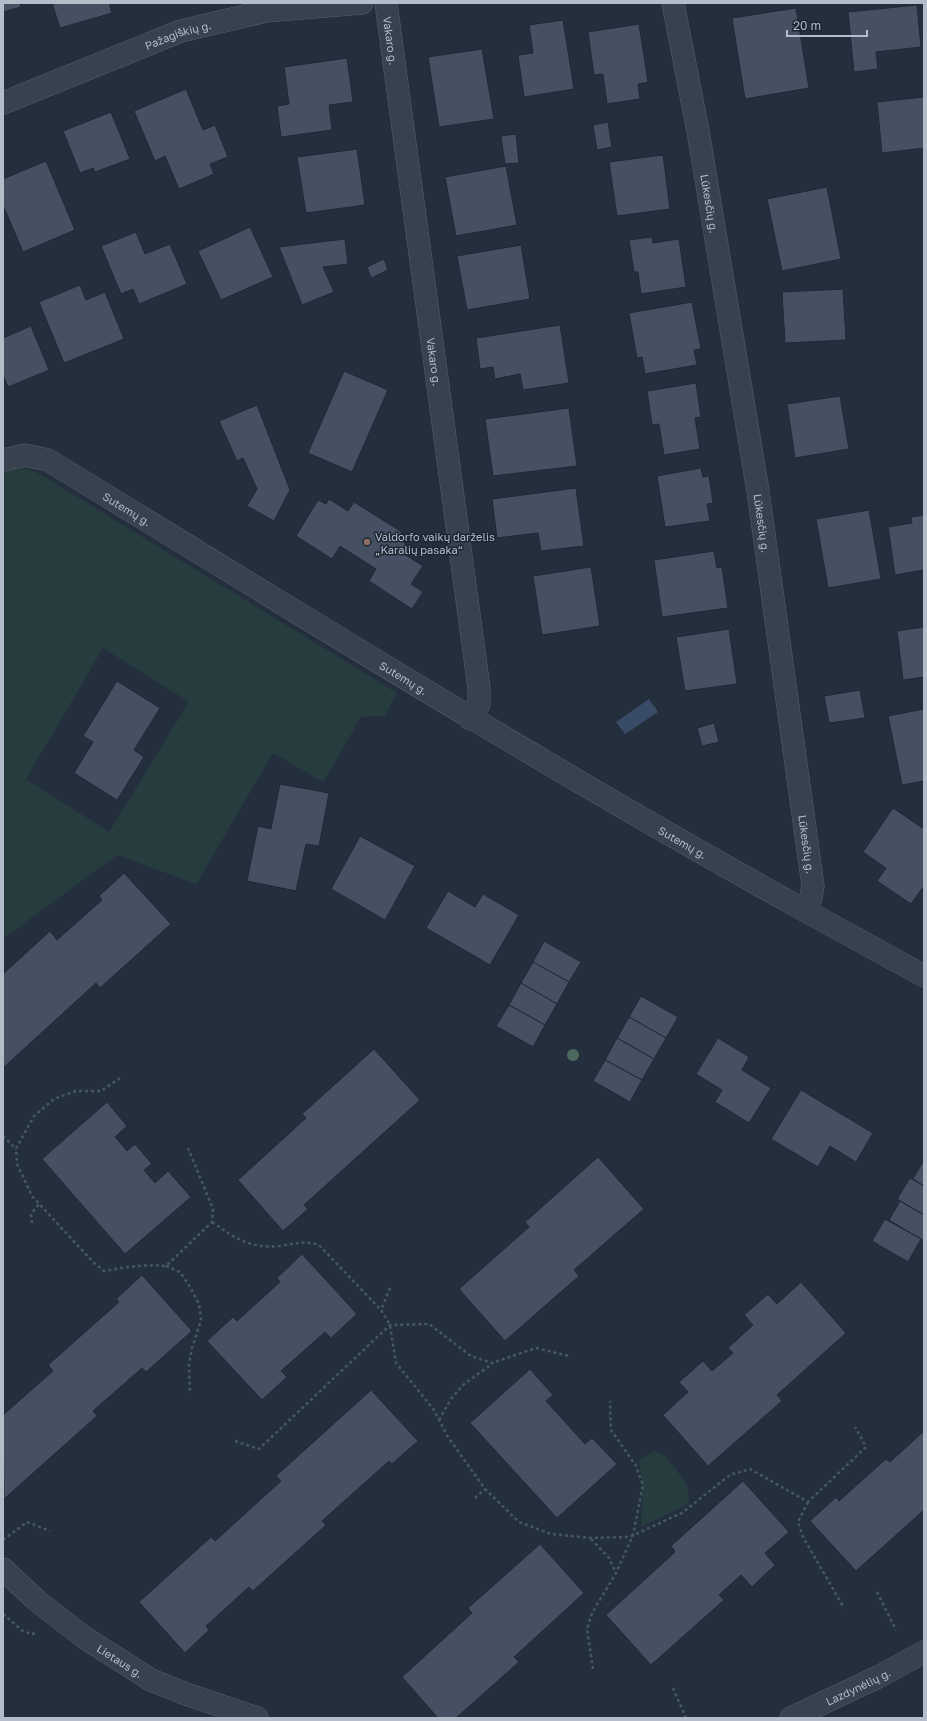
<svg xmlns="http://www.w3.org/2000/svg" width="927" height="1721" font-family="'Golos Text',sans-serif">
	<rect width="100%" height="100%" fill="#242f3e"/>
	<g fill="#263c3f" fill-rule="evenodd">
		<path d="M19 465 38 473 397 693 385 716 361 717 323 782 273 753 196 884 117 855 3 939V472ZM103 648 189 702 109 832 26 779Z"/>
		<path d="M654 1451 667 1457 687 1485 689 1503 641 1527 643 1485 639 1460Z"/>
	</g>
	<path fill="#394c67" d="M649 699 658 712 625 734 616 722Z"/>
	<g fill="#455162" stroke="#1f2835">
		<path d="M3 3H20L21 7 3 12Z"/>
		<path d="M52 3H109L112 13 60 28Z"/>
		<path d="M917 5 921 47 876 52 878 69 854 72 848 12Z"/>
		<path d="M796 8 809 88 745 99 732 18Z"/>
		<path d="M563 20 574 89 524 97 518 55 533 53 529 25Z"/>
		<path d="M639 24 648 82 638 84 640 99 607 104 603 74 594 75 588 32Z"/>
		<path d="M482 49 494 119 439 127 428 57Z"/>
		<path d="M347 58 353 102 329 105 332 130 281 137 277 106 289 104 284 67Z"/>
		<path d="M186 89 203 130 215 125 228 157 210 164 214 174 179 189 165 156 155 161 134 111Z"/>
		<path d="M924 97V148L882 153 877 102Z"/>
		<path d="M111 112 130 159 95 172 93 168 80 173 63 131Z"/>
		<path d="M608 122 612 147 597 150 593 125Z"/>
		<path d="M516 134 519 163 505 164 501 136Z"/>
		<path d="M357 149 365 205 306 213 297 157Z"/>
		<path d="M663 155 670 209 617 216 609 162Z"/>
		<path d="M46 161 75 230 23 252 3 205V179Z"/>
		<path d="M506 166 517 225 456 236 445 177Z"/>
		<path d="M827 187 841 259 782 271 767 199Z"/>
		<path d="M250 227 273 277 221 300 198 251Z"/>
		<path d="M136 232 145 254 170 244 187 284 139 304 133 289 121 294 101 246Z"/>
		<path d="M652 237 653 243 679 239 686 287 641 294 638 272H634L629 240Z"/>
		<path d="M345 239 348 264 323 267 334 292 302 305 279 247Z"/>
		<path d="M521 245 530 299 467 310 457 256Z"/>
		<path d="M384 259 388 270 371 278 367 267Z"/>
		<path d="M80 285 86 300 105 292 124 339 64 363 39 302Z"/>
		<path d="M843 289 846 340 785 343 782 292Z"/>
		<path d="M692 302 701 349 694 350 697 365 645 374 642 357 637 358 629 313Z"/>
		<path d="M560 325 569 383 523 390 520 374 495 379 493 367 480 369 476 338Z"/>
		<path d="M31 326 49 370 8 387 3 375V338Z"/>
		<path d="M344 371 388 390 352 472 308 453Z"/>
		<path d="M696 383 701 417 695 418 700 449 664 455 659 424 652 425 647 391Z"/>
		<path d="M840 396 849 449 795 458 787 404Z"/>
		<path d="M257 405 290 490 274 521 247 506 257 489 243 458 237 461 219 421Z"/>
		<path d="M569 408 577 466 493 476 485 419Z"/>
		<path d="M701 468 703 477 709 476 713 503 707 504 710 521 665 527 657 476Z"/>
		<path d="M576 488 584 546 541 551 538 533 497 538 492 499Z"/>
		<path d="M329 499 348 511 354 502 402 532 398 539 406 544 401 552 423 566 411 584 423 592 412 609 369 581 376 569 340 546 332 559 296 536 318 500 326 504Z"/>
		<path d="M869 510 881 579 828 588 816 519Z"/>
		<path d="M924 515V570L895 575 888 527 912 523 911 517Z"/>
		<path d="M714 551 717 568 722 567 728 608 662 617 654 560Z"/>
		<path d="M591 567 600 626 542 635 533 576Z"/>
		<path d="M924 627V677L903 680 897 631Z"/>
		<path d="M729 629 737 684 685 691 676 637Z"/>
		<path d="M117 681 160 708 134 750 144 757 117 800 74 773 93 742 83 736Z"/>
		<path d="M860 690 865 718 829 723 824 696Z"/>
		<path d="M924 709V781L902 785 888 716Z"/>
		<path d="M714 723 719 742 702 746 697 728Z"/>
		<path d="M280 784 329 793 319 846 306 844 296 891 247 881 258 826 271 829Z"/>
		<path d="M893 808 924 829V886L911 904 877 881 886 868 863 852Z"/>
		<path d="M360 836 415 866 385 920 331 889Z"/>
		<path d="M124 873 171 924 100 988 96 983 3 1068V974L50 931 57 940 102 900 99 896Z"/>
		<path d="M448 891 475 907 483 894 519 915 490 965 426 928Z"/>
		<path d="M544 941 581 962 569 982 533 962Z"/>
		<path d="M533 962 569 982 557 1004 521 983Z"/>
		<path d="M521 983 557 1004 545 1025 509 1005Z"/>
		<path d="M641 996 678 1017 666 1038 629 1017Z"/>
		<path d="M509 1005 545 1025 533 1047 496 1026Z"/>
		<path d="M629 1017 666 1038 654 1059 617 1038Z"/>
		<path d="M617 1038 654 1059 642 1080 605 1060Z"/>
		<path d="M718 1038 749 1057 742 1070 771 1088 749 1123 715 1102 722 1090 696 1074Z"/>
		<path d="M374 1049 420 1100 304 1205 308 1209 283 1231 238 1180 306 1118 302 1114Z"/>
		<path d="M605 1060 642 1080 630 1102 593 1081Z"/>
		<path d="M801 1090 873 1133 856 1162 830 1146 818 1167 771 1139Z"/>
		<path d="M107 1102 127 1126 115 1137 127 1151 135 1144 152 1164 144 1170 155 1183 168 1171 191 1197 125 1254 42 1159Z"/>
		<path d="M598 1157 644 1209 574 1270 579 1276 505 1341 459 1289 529 1227 525 1222Z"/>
		<path d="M924 1160V1186L913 1179Z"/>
		<path d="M910 1178 924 1186V1215L897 1199Z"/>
		<path d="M900 1201 924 1215V1241L889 1220Z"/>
		<path d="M885 1219 921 1239 908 1262 872 1241Z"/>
		<path d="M302 1254 357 1314 331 1338 325 1332 281 1371 287 1377 262 1400 207 1341 233 1317 237 1321 280 1282 277 1278Z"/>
		<path d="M142 1275 192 1331 146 1372 142 1368 93 1411 97 1416 4 1499 3 1415 53 1371 48 1365 119 1302 116 1299Z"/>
		<path d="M801 1282 846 1333 777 1395 782 1401 708 1466 663 1415 688 1392 679 1382 703 1361 712 1371 733 1353 728 1348 753 1325 744 1315 768 1294 777 1304Z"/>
		<path d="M530 1369 553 1395 546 1401 585 1444 592 1438 617 1464 557 1518 470 1423Z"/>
		<path d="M371 1390 418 1441 392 1464 389 1461 322 1521 326 1525 253 1591 249 1587 206 1626 209 1630 185 1653 139 1602 211 1537 215 1541 281 1481 276 1476Z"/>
		<path d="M924 1431V1510L856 1571 810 1521 836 1497 839 1501 886 1459 890 1462Z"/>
		<path d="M743 1481 789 1532 765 1553 775 1565 752 1587 741 1575 719 1595 724 1600 651 1665 606 1615 675 1552 671 1546Z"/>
		<path d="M540 1544 584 1593 514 1657 519 1662 456 1718H438L402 1677 472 1613 468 1608Z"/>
	</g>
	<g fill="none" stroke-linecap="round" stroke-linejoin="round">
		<g stroke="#565f6c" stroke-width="23">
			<g id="minor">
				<path id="s1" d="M386 3 479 688V704L470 719"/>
				<path id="s2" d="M673 3 698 131 758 491 813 886 811 898 804 910 924 976"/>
				<path id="s3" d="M3 103 181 31 266 11 362 3"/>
				<path id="s4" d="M3 460 25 455 48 460C298 613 547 768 804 910"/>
				<path id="s5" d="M3 1569 36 1600 85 1638 151 1680 186 1694 257 1718"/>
				<path id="s6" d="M791 1718 878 1677 924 1652"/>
			</g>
		</g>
		<g stroke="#44595c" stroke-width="2.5" stroke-dasharray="3 3" stroke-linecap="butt">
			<path d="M120 1078 101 1091H76L54 1099 34 1116 16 1149 17 1164 32 1196 93 1262 104 1271C125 1267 145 1264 166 1266L212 1222 213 1209 188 1148"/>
			<path d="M3 1136 16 1149"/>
			<path d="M212 1222C235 1238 250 1249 280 1246 294 1244 305 1240 319 1245L381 1310"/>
			<path d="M32 1223 31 1214 39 1204"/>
			<path d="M166 1266 180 1272 190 1287 199 1304 201 1320 192 1348 189 1365 190 1394"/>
			<path d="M390 1288 381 1310 390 1325 396 1363 434 1410 448 1437 485 1489 519 1522 551 1534 591 1538 629 1537 682 1513 730 1475 750 1469 808 1502 866 1447 855 1427"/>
			<path d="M439 1420 451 1399 463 1385 492 1364"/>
			<path d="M235 1441 259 1449 390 1325 429 1324 471 1356 492 1363 536 1348 569 1356"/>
			<path d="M475 1498 485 1489"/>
			<path d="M808 1502 798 1522 803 1537 844 1608"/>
			<path d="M591 1539 609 1558 616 1573"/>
			<path d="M3 1540 27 1522 50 1531"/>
			<path d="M877 1592 896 1630"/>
			<path d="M3 1614 24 1632 33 1634 36 1631"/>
			<path d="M593 1669 587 1629 592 1613 616 1573 633 1535 643 1485 636 1466 611 1430 610 1401"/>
			<path d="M673 1688 686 1718"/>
		</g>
		<use href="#minor" stroke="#38414e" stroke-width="22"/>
	</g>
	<circle fill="#4b6a5d" cx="573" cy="1055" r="6"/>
	<circle fill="#8d6e63" stroke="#1d2633" stroke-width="1.5" cx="367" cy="542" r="4"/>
	<g text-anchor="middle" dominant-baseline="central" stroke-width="3" stroke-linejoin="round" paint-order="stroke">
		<g font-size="11" fill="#b4bcc9" stroke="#1d2633">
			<text stroke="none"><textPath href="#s3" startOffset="188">Pažagiškių g.</textPath></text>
			<text stroke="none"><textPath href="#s1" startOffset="38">Vakaro g.</textPath></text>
			<text stroke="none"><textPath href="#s2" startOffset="204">Lūkesčių g.</textPath></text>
			<text stroke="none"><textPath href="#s1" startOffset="362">Vakaro g.</textPath></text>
			<text stroke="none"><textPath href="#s4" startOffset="139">Sutemų g.</textPath></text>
			<text stroke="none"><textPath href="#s2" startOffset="528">Lūkesčių g.</textPath></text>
			<text stroke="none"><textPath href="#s4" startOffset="463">Sutemų g.</textPath></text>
			<text stroke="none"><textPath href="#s4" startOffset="787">Sutemų g.</textPath></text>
			<text stroke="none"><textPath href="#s2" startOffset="852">Lūkesčių g.</textPath></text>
			<text stroke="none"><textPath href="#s5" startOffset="149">Lietaus g.</textPath></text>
			<text stroke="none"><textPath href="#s6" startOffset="74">Lazdynėlių g.</textPath></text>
		</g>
		<g font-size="11" fill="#b4bcc9" stroke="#1d2633" text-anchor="start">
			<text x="375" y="536">Valdorfo vaikų darželis<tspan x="375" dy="13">„Karalių pasaka“</tspan></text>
		</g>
	</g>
	<rect width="927" height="1721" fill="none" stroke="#b4bcc9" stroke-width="8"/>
	<path d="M787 30v6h80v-6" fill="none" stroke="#b4bcc9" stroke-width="2"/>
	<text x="793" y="30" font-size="12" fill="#b4bcc9" stroke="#1d2633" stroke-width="3" paint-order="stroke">20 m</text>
</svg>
